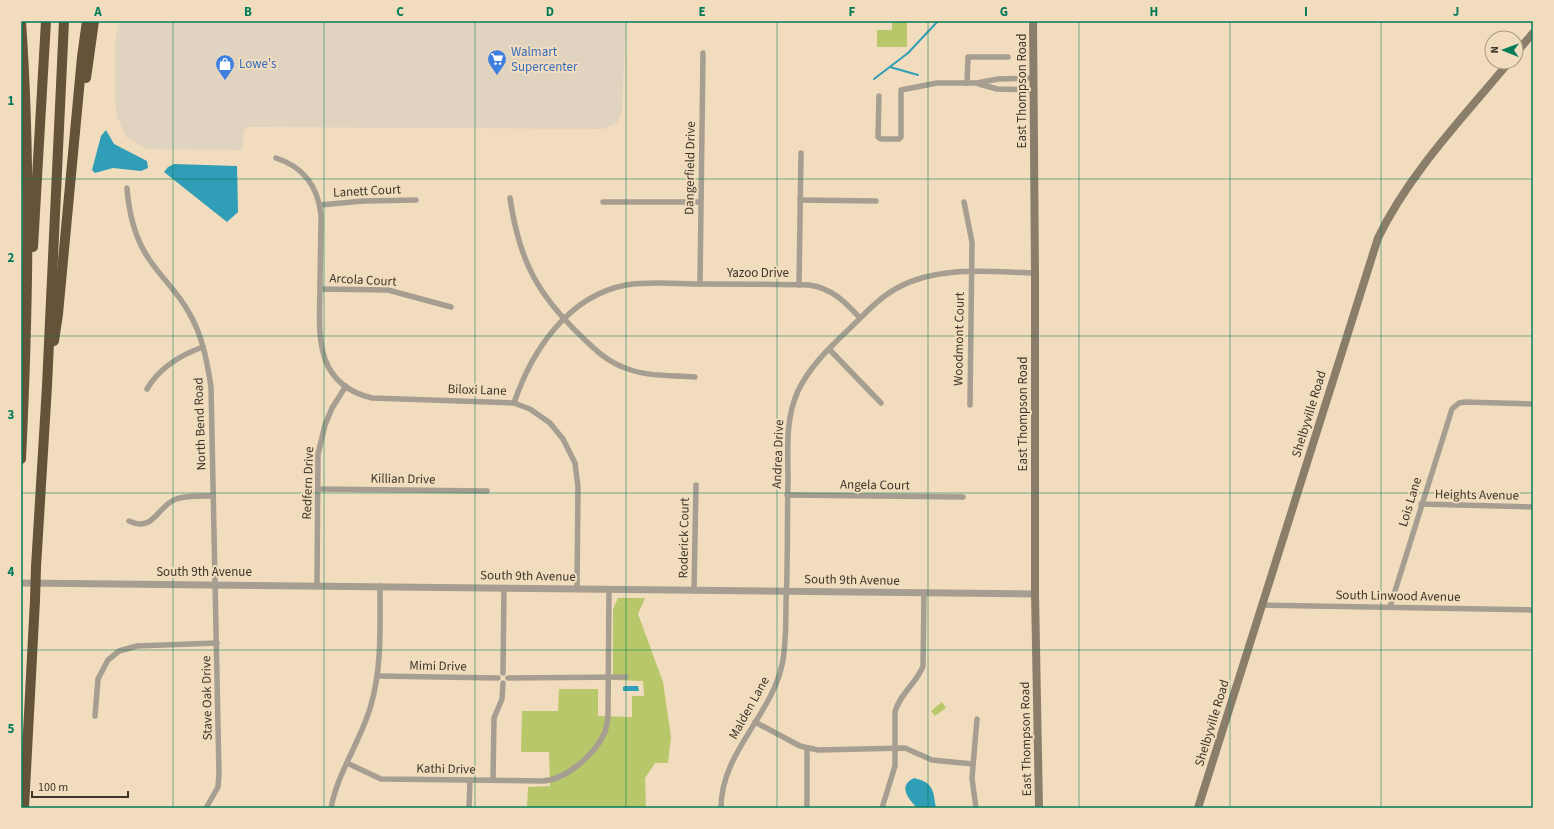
<svg xmlns="http://www.w3.org/2000/svg" width="1554" height="829" font-family="'Source Sans 3',sans-serif">
	<rect width="100%" height="100%" fill="#f1ddbe"/>
	<path fill="#e0d4c0" d="M120 21H626L622 113 617 123 603 129 248 127 244 130 242 150 147 149 126 137 117 117 115 98V41Z"/>
	<g fill="#b8c76a">
		<path d="M892 21H907V47H877V30H892Z"/>
		<path d="M618 598H645L638 614 663 682 671 737 668 763H655L645 778 646 808H516L527 807 528 787 550 786 549 752H521L522 711H558L559 689H598V716L632 717V696H644L643 681 613 680V609Z"/>
		<path d="M942 702 946 708 935 716 931 711Z"/>
		<path d="M386 806 440 807V808H386Z"/>
	</g>
	<g fill="#309eb6">
		<path d="M106 130 114 144 147 161 148 168 141 171 113 168 95 173 92 170 101 136Z"/>
		<path d="M174 164 237 166 238 212 227 222 164 172 168 167Z"/>
		<path d="M625 686H638L639 691H623V687Z"/>
		<path d="M914 778C934 783 933 790 936 808H917C909 799 897 786 914 778Z"/>
	</g>
	<g fill="none" stroke-linecap="round" stroke-linejoin="round">
		<g stroke="#309eb6" stroke-width="2">
			<path d="M890 67 918 75"/>
			<path d="M874 79 908 53 938 21"/>
		</g>
		<g stroke="#a69e91" stroke-width="5.5">
			<path d="M967 83 968 57H1008"/>
			<path d="M979 84 997 89 1033 90"/>
			<path d="M879 96 878 137 881 139H899L901 137V90L937 83H977L998 79 1033 78"/>
			<path d="M276 158C304 167 318 187 321 215 321 240 320 264 320 289 319 335 314 384 372 398L514 403 530 409 550 423 563 439 575 463 578 487 577 589"/>
			<path d="M127 188C129 215 135 240 151 262 163 279 178 293 188 311 202 334 207 360 211 387L219 774 218 787 206 808"/>
			<path d="M510 198C519 260 537 294 581 336 595 350 609 363 628 369 649 377 673 375 695 377"/>
			<path d="M800 200 876 201"/>
			<path d="M603 202H700"/>
			<path d="M964 202 972 242 970 405"/>
			<path d="M320 205 363 201 416 200"/>
			<path d="M700 284 703 53"/>
			<path d="M799 285 801 153"/>
			<path d="M320 289 388 290 451 307"/>
			<path d="M829 349 881 403"/>
			<path d="M147 389C160 367 180 355 203 347"/>
			<path d="M514 403C532 350 568 296 626 285 651 281 677 284 702 284 738 284 773 284 809 285 832 288 845 302 860 318"/>
			<path d="M318 489 487 491"/>
			<path d="M787 495 963 497"/>
			<path d="M1421 504 1533 507"/>
			<path d="M129 521C154 533 157 506 176 499 187 495 201 496 213 496"/>
			<path d="M317 585 318 454 325 425 332 408 346 386"/>
			<path d="M694 591 696 485"/>
			<path d="M1262 605 1533 610"/>
			<path d="M1390 607 1452 409 1459 403 1465 402 1533 404"/>
			<path d="M503 673 504 588"/>
			<path d="M378 676 498 678"/>
			<path d="M508 678 626 677"/>
			<path d="M95 716 98 679 108 660 119 651 137 646 217 643"/>
			<path d="M755 722 800 746 818 750 905 748 932 760 973 764"/>
			<path d="M347 763 381 779 542 781C566 780 594 755 604 734 607 728 607 722 608 716L609 590"/>
			<path d="M493 780 494 718 502 699 503 683"/>
			<path d="M331 808C338 771 361 741 371 705 382 667 380 626 380 586"/>
			<path d="M469 808 470 780"/>
			<path d="M721 808C721 751 774 714 783 660 786 641 786 622 786 603 788 562 787 521 788 480 788 450 785 419 798 391 809 368 827 350 846 332 862 317 877 299 897 288 938 265 991 272 1035 273"/>
			<path d="M807 808V749"/>
			<path d="M882 808 895 766V712C900 693 917 683 923 666L924 593"/>
			<path d="M976 808 972 778 977 719"/>
		</g>
		<path stroke="#a69e91" stroke-width="7" d="M21 583 1035 594"/>
		<g stroke="#8a7e6b" stroke-width="8">
			<path d="M1033 21 1035 273V594L1039 808"/>
			<path d="M1516 53 1533 33"/>
			<path d="M1198 808 1378 238C1410 172 1463 118 1509 62"/>
		</g>
		<g stroke="#645338" stroke-width="10">
			<path d="M86 78 94 21"/>
			<path d="M33 247 46 21"/>
			<path d="M54 341 58 314 82 57 87 21"/>
			<path d="M21 459C28 313 31 166 21 21"/>
			<path d="M36 567 47 386 64 21"/>
			<path d="M24 808 35 600"/>
		</g>
		<path stroke="#645338" stroke-width="10" d="M35 600 36 567"/>
	</g>
	<path fill="none" stroke="#037b59" stroke-width="1" stroke-opacity="0.55" d="M173 21V808M324 21V808M475 21V808M626 21V808M777 21V808M928 21V808M1079 21V808M1230 21V808M1381 21V808M21 179H1533M21 336H1533M21 493H1533M21 650H1533"/>
	<defs>
		<g id="supermarket-pin" transform="scale(1)"><path d="M0 17L-7.5 6A9.5 9.5 0 1 1 7.5 6Z" fill="#3f7fe0" stroke="#f1ddbe"/><path d="M-6-5.5h2.5l.6 2H6L4.5 2H-2.5L-4.4-4H-6ZM-1.5 3.2a1.3 1.3 0 1 0 .1 0ZM3 3.2a1.3 1.3 0 1 0 .1 0Z" fill="#fff"/></g>
		<g id="shop-pin" transform="scale(1)"><path d="M0 17L-7.5 6A9.5 9.5 0 1 1 7.5 6Z" fill="#3f7fe0" stroke="#f1ddbe"/><path d="M-5-2.5h2.3a2.7 3.5 0 0 1 5.4 0H5L5.5 6h-11ZM-1.5-2.5h3a1.5 2.3 0 0 0-3 0Z" fill="#fff"/></g>
	</defs>
	<g fill-rule="evenodd">
		<use href="#supermarket-pin" x="497" y="59"/>
		<use href="#shop-pin" x="225" y="64"/>
	</g>
	<g text-anchor="middle" dominant-baseline="central" stroke-width="4" stroke-linejoin="round" paint-order="stroke">
		<g font-size="13" fill="#366cbe" stroke="#f1ddbe" text-anchor="start">
			<text x="511" y="52">Walmart<tspan x="511" dy="15">Supercenter</tspan></text>
			<text x="239" y="64">Lowe's</text>
		</g>
		<g font-size="13" fill="#3e362a" stroke="#f1ddbe">
			<text transform="translate(1022 91) rotate(-90)">East Thompson Road</text>
			<text transform="translate(690 168) rotate(-89)">Dangerfield Drive</text>
			<text transform="translate(367 191) rotate(-3)">Lanett Court</text>
			<text x="758" y="273">Yazoo Drive</text>
			<text transform="translate(363 280) rotate(3)">Arcola Court</text>
			<text transform="translate(959 339) rotate(-89)">Woodmont Court</text>
			<text transform="translate(477 390) rotate(2)">Biloxi Lane</text>
			<text transform="translate(1023 414) rotate(-90)">East Thompson Road</text>
			<text transform="translate(1309 414) rotate(-73)">Shelbyville Road</text>
			<text transform="translate(200 424) rotate(-92)">North Bend Road</text>
			<text transform="translate(778 454) rotate(-88)">Andrea Drive</text>
			<text transform="translate(403 479) rotate(1)">Killian Drive</text>
			<text transform="translate(308 483) rotate(-88)">Redfern Drive</text>
			<text transform="translate(875 485) rotate(1)">Angela Court</text>
			<text transform="translate(1477 495) rotate(1)">Heights Avenue</text>
			<text transform="translate(1410 502) rotate(-73)">Lois Lane</text>
			<text transform="translate(684 538) rotate(-89)">Roderick Court</text>
			<text x="204" y="572">South 9th Avenue</text>
			<text transform="translate(528 576) rotate(1)">South 9th Avenue</text>
			<text transform="translate(852 580) rotate(1)">South 9th Avenue</text>
			<text transform="translate(1398 596) rotate(1)">South Linwood Avenue</text>
			<text transform="translate(438 666) rotate(1)">Mimi Drive</text>
			<text transform="translate(207 698) rotate(-91)">Stave Oak Drive</text>
			<text transform="translate(749 708) rotate(-61)">Malden Lane</text>
			<text transform="translate(1212 723) rotate(-73)">Shelbyville Road</text>
			<text transform="translate(1026 739) rotate(-91)">East Thompson Road</text>
			<text transform="translate(446 769) rotate(1)">Kathi Drive</text>
		</g>
	</g>
	<rect width="1554" height="829" fill="none" stroke="#f1ddbe" stroke-width="44"/>
	<g transform="translate(1504 50) rotate(271)"><circle r="19" fill="#f1ddbe" stroke="#a99a83"/>
	<path d="M0-3L7 15L0 10L-7 15Z" fill="#037b59"/>
	<text y="-6" font-size="11" font-weight="bold" text-anchor="middle" fill="#3e362a">N</text>
	</g>
	<path d="M32 791v6h96v-6" fill="none" stroke="#3e362a" stroke-width="2"/>
	<text x="38" y="791" font-size="12" fill="#3e362a" stroke="#f1ddbe" stroke-width="3" paint-order="stroke">100 m</text>
	<rect x="22" y="22" width="1510" height="785" fill="none" stroke="#037b59" stroke-width="1.5"/>
	<g font-size="13" text-anchor="middle" font-weight="bold" fill="#037b59">
		<text x="98" y="16">A</text>
		<text x="248" y="16">B</text>
		<text x="400" y="16">C</text>
		<text x="550" y="16">D</text>
		<text x="702" y="16">E</text>
		<text x="852" y="16">F</text>
		<text x="1004" y="16">G</text>
		<text x="1154" y="16">H</text>
		<text x="1306" y="16">I</text>
		<text x="1456" y="16">J</text>
		<text x="11" y="105">1</text>
		<text x="11" y="262">2</text>
		<text x="11" y="419">3</text>
		<text x="11" y="576">4</text>
		<text x="11" y="733">5</text>
	</g>
</svg>
